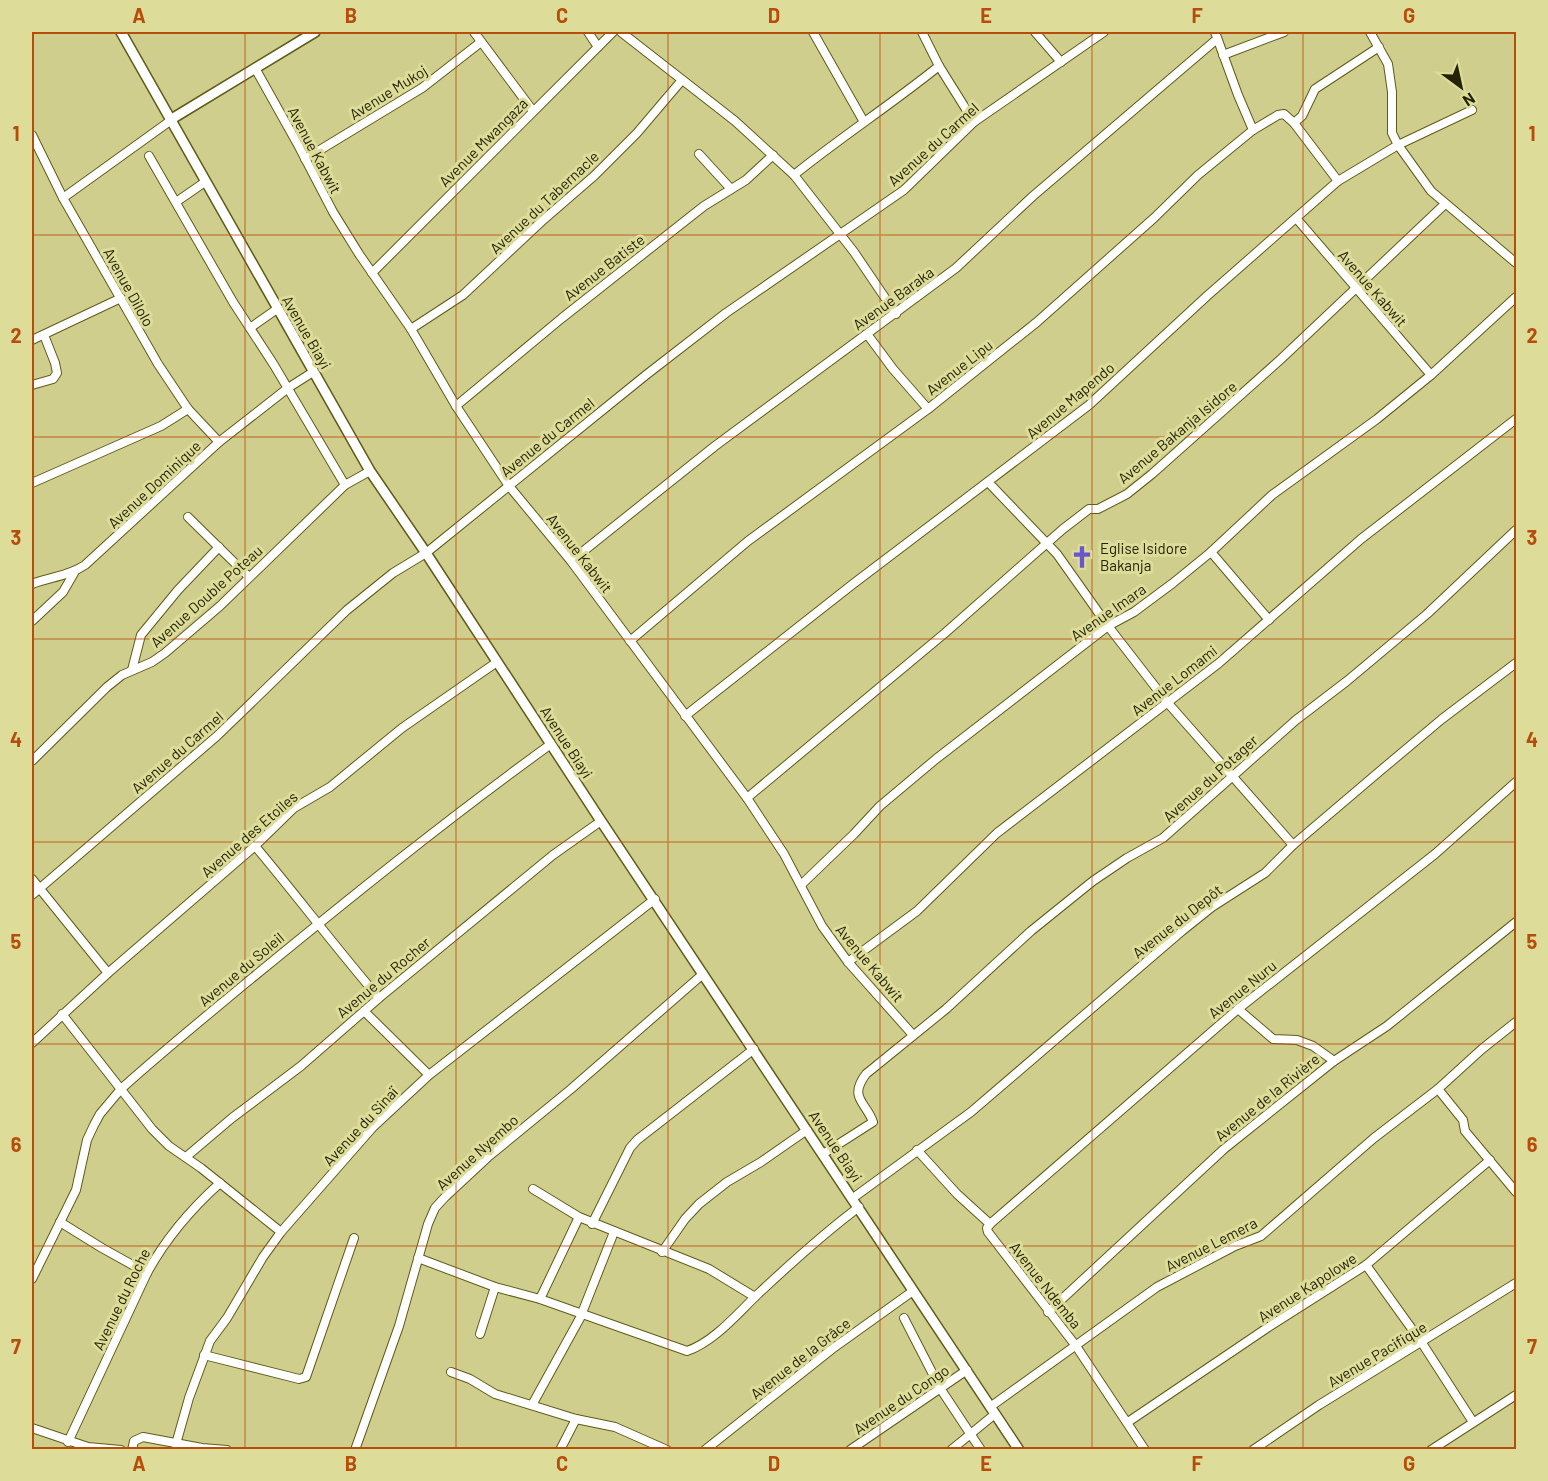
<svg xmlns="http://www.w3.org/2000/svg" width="1548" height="1481" font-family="Barlow,sans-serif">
	<rect width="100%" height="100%" fill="#d0ce8c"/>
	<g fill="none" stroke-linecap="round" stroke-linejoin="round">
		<g stroke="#5f5c19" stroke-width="10">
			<g id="minor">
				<path d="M474 32 533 111"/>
				<path d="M588 32 598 47"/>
				<path d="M621 32 735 121 794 175 854 252 896 314"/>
				<path d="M813 32 864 122"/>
				<path d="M922 32 939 66 974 122"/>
				<path d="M1035 32 1061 62"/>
				<path d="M1215 32 1238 95 1253 130"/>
				<path d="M1370 32 1388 64 1392 92V133L1398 145 1431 191 1516 263"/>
				<path d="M1223 55 1284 32"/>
				<path d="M255 68 297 143 333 212 359 254 411 329 456 406 509 486 571 561 747 798 784 854 822 926 848 962 913 1035"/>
				<path d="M1294 123 1302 116 1315 89 1379 47"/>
				<path d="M32 135 63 198 158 364 188 409 219 442"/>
				<path d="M699 154 731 189"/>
				<path d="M149 156 233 302 274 365 345 485"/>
				<path d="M305 159 422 88 481 42"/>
				<path d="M794 175C841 137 892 104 939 66"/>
				<path d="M63 198 170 121"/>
				<path d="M176 202 205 182"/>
				<path d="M1296 218 1431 375"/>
				<path d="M372 273 613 32"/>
				<path d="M250 328 277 309"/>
				<path d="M411 329 463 295 542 221 594 176 637 133 682 80"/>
				<path d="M867 334 893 369 928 409"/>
				<path d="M32 340 121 298"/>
				<path d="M32 385 53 379 57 373 55 363 44 335"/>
				<path d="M456 406 562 318 704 206 746 180 773 155"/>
				<path d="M988 482 1057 554 1108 626 1167 702 1293 845"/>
				<path d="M32 483 161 426 188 409"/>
				<path d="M188 517 249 577"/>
				<path d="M1211 552 1269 620"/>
				<path d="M571 561 715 446 956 268 1033 196 1217 39"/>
				<path d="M32 584C50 577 69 576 85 565L219 442 288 388 313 372"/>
				<path d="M32 621 63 592 74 573"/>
				<path d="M630 641 748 541 928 409 1037 322 1154 218 1198 175 1253 130 1278 115 1284 114 1294 123 1338 181"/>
				<path d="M132 670 141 635 178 590 219 547"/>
				<path d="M685 716 853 584 1089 405 1207 296 1338 181 1398 145 1472 110"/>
				<path d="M32 761 107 687 122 675 152 662 165 653 220 606 345 485 370 471"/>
				<path d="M747 798 945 633 1063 529 1089 509H1098L1127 494 1152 474 1281 359 1445 204"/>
				<path d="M255 846C297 896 336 948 379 998"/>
				<path d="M32 879 108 973"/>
				<path d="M802 884 854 834 880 806 936 759 1108 626 1134 612 1173 583 1211 552 1272 495 1377 419 1431 375 1516 297"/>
				<path d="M32 895 217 736 347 610 393 573 426 553 646 375 726 313 904 190 974 122 1104 32"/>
				<path d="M848 962 917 911 997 833 1219 663 1361 539 1516 419"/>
				<path d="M1238 1009 1273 1039 1297 1040 1313 1046 1334 1061"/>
				<path d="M364 1011 429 1075"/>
				<path d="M62 1014 152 1129 169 1146 201 1168 281 1232"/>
				<path d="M32 1043 108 973 255 846 294 808 330 787 402 728 497 662"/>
				<path d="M1438 1089 1463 1120 1465 1131 1516 1192"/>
				<path d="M917 1150 957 1194 990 1224"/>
				<path d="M823 1154 873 1122C866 1102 848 1098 866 1074L946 1009 1031 931 1093 881 1127 858 1163 838 1296 720 1347 681 1427 614 1516 530"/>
				<path d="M186 1157 232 1118 301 1066 379 998 553 855 601 821"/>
				<path d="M533 1189 579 1217 709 1269 755 1297"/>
				<path d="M853 1198 971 1112 1182 931 1212 907 1265 873 1293 845 1380 771 1442 719 1516 663"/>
				<path d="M60 1222 102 1248 147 1273"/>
				<path d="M592 1224 630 1148 637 1140 754 1049"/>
				<path d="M990 1224 1238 1009 1435 854 1516 782"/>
				<path d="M990 1224 987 1228 988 1232 1076 1346 1145 1450"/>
				<path d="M662 1252 685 1219 699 1204 727 1182 761 1162 807 1130"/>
				<path d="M418 1258 495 1287 540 1299 687 1351C714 1342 737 1314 758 1294 790 1264 823 1234 859 1207"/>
				<path d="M1366 1265 1422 1343 1473 1422"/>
				<path d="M32 1279 76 1190 87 1140 94 1125 100 1114 121 1089C162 1052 204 1018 246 983 346 901 446 820 551 744"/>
				<path d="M540 1299 579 1217"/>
				<path d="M1048 1312 1224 1149 1334 1061 1387 1026 1516 922"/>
				<path d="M904 1318 940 1388 981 1450"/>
				<path d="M480 1334 495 1287"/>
				<path d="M204 1355 299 1379 306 1377 354 1238"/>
				<path d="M451 1372 470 1379 495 1394 576 1419 615 1427 667 1450"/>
				<path d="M532 1405 580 1318 614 1232"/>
				<path d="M990 1407 1157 1287 1235 1246 1261 1236 1374 1138 1438 1089 1482 1049 1516 1022"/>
				<path d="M1128 1422 1267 1328 1366 1265 1490 1160"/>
				<path d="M32 1428 88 1447 121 1450"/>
				<path d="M68 1442 147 1273C166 1238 191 1209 220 1183"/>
				<path d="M176 1444 189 1398 210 1341 227 1318 263 1257 281 1232 373 1127 429 1075 655 899"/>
				<path d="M132 1450 134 1441 143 1437 202 1448 227 1450"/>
				<path d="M355 1450 399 1326 428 1224 435 1208 445 1197 488 1157 571 1089 703 974"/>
				<path d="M560 1450 576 1419"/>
				<path d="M705 1450 832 1349 913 1291"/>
				<path d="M850 1450 967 1370"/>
				<path d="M951 1450 995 1414"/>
				<path d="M1253 1450 1319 1405 1516 1283"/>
				<path d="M1431 1450 1516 1395"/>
			</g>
		</g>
		<g stroke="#5f5c19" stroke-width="12">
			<g id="tertiary">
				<path d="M121 32 370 471 426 553 601 821 1019 1450"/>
				<path d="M170 120 315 32"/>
			</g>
		</g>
		<use href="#minor" stroke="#fff" stroke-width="8"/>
		<use href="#tertiary" stroke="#fff" stroke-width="9"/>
	</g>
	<path fill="none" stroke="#b74c0b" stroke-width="1.5" stroke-opacity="0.55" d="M245 32V1450M456 32V1450M668 32V1450M880 32V1450M1092 32V1450M1303 32V1450M32 235H1516M32 437H1516M32 639H1516M32 842H1516M32 1044H1516M32 1246H1516"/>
	<defs>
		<g id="church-bare" transform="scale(1.8)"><path d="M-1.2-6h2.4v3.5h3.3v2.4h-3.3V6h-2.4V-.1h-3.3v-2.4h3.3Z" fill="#6b55ce" stroke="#dddc99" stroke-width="2.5" paint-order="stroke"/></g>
	</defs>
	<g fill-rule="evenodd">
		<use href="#church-bare" x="1082" y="557"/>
	</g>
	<g text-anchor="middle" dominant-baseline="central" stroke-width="6" stroke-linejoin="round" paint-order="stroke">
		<g font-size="15" fill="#242308" stroke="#dddc99">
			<text transform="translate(388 92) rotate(-32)">Avenue Mukoj</text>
			<text transform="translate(483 142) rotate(-45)">Avenue Mwangaza</text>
			<text transform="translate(933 144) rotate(-42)">Avenue du Carmel</text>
			<text transform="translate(315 150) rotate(62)">Avenue Kabwit</text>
			<text transform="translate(544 202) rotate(-43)">Avenue du Tabernacle</text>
			<text transform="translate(604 267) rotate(-38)">Avenue Batiste</text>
			<text transform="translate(129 287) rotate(61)">Avenue Dilolo</text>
			<text transform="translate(1373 288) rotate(49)">Avenue Kabwit</text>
			<text transform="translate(893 298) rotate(-36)">Avenue Baraka</text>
			<text transform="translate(307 332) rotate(60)">Avenue Biayi</text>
			<text transform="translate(959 367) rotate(-38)">Avenue Lipu</text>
			<text transform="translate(1070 400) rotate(-40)">Avenue Mapendo</text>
			<text transform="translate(1177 432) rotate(-40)">Avenue Bakanja Isidore</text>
			<text transform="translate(547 437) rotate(-39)">Avenue du Carmel</text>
			<text transform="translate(154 484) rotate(-43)">Avenue Dominique</text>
			<text transform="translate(580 553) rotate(52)">Avenue Kabwit</text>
			<text transform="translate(206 596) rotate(-42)">Avenue Double Poteau</text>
			<text transform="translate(1108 612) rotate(-35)">Avenue Imara</text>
			<text transform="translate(1174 680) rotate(-38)">Avenue Lomami</text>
			<text transform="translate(567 742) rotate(57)">Avenue Biayi</text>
			<text transform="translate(177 752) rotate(-41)">Avenue du Carmel</text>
			<text transform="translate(1210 778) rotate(-42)">Avenue du Potager</text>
			<text transform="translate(249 834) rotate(-41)">Avenue des Etoiles</text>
			<text transform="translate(1177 921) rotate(-38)">Avenue du Depôt</text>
			<text transform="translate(870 963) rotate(50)">Avenue Kabwit</text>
			<text transform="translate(241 969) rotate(-40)">Avenue du Soleil</text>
			<text transform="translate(383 977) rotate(-40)">Avenue du Rocher</text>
			<text transform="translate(1242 989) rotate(-39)">Avenue Nuru</text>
			<text transform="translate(1267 1097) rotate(-39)">Avenue de la Rivière</text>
			<text transform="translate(360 1126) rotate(-47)">Avenue du Sinaï</text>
			<text transform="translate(836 1146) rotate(56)">Avenue Biayi</text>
			<text transform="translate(477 1152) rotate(-42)">Avenue Nyembo</text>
			<text transform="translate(1211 1244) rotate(-27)">Avenue Lemera</text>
			<text transform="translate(1046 1285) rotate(52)">Avenue Ndemba</text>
			<text transform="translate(1307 1287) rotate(-33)">Avenue Kapolowe</text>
			<text transform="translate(121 1299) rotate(-64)">Avenue du Roche</text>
			<text transform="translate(1377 1354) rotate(-31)">Avenue Pacifique</text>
			<text transform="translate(800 1358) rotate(-38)">Avenue de la Grâce</text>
			<text transform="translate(901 1399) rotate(-34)">Avenue du Congo</text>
		</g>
		<g font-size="15" fill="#242308" stroke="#dddc99" text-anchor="start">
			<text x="1100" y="548">Eglise Isidore<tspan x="1100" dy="17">Bakanja</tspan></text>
		</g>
	</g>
	<rect width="1548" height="1481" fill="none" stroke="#dddc99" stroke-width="66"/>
	<g transform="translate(1461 87) rotate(147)" stroke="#dddc99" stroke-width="4.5" paint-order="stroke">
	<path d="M0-4.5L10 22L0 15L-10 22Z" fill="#242308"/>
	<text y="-9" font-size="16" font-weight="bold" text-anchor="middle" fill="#242308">N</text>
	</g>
	<rect x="33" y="33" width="1482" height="1415" fill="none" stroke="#b74c0b" stroke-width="2"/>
	<g font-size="20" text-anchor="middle" font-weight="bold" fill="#b74c0b">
		<text x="139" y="23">A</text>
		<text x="351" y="23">B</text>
		<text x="562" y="23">C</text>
		<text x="774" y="23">D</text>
		<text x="986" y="23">E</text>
		<text x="1197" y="23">F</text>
		<text x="1409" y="23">G</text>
		<text x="16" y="141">1</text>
		<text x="1532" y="141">1</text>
		<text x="16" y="343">2</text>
		<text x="1532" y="343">2</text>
		<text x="16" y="545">3</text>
		<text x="1532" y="545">3</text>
		<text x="16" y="747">4</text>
		<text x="1532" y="747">4</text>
		<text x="16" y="949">5</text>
		<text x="1532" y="949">5</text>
		<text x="16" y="1152">6</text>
		<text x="1532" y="1152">6</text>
		<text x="16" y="1354">7</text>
		<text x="1532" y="1354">7</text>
		<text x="139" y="1471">A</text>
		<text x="351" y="1471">B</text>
		<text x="562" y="1471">C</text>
		<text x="774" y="1471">D</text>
		<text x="986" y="1471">E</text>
		<text x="1197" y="1471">F</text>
		<text x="1409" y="1471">G</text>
	</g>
</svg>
